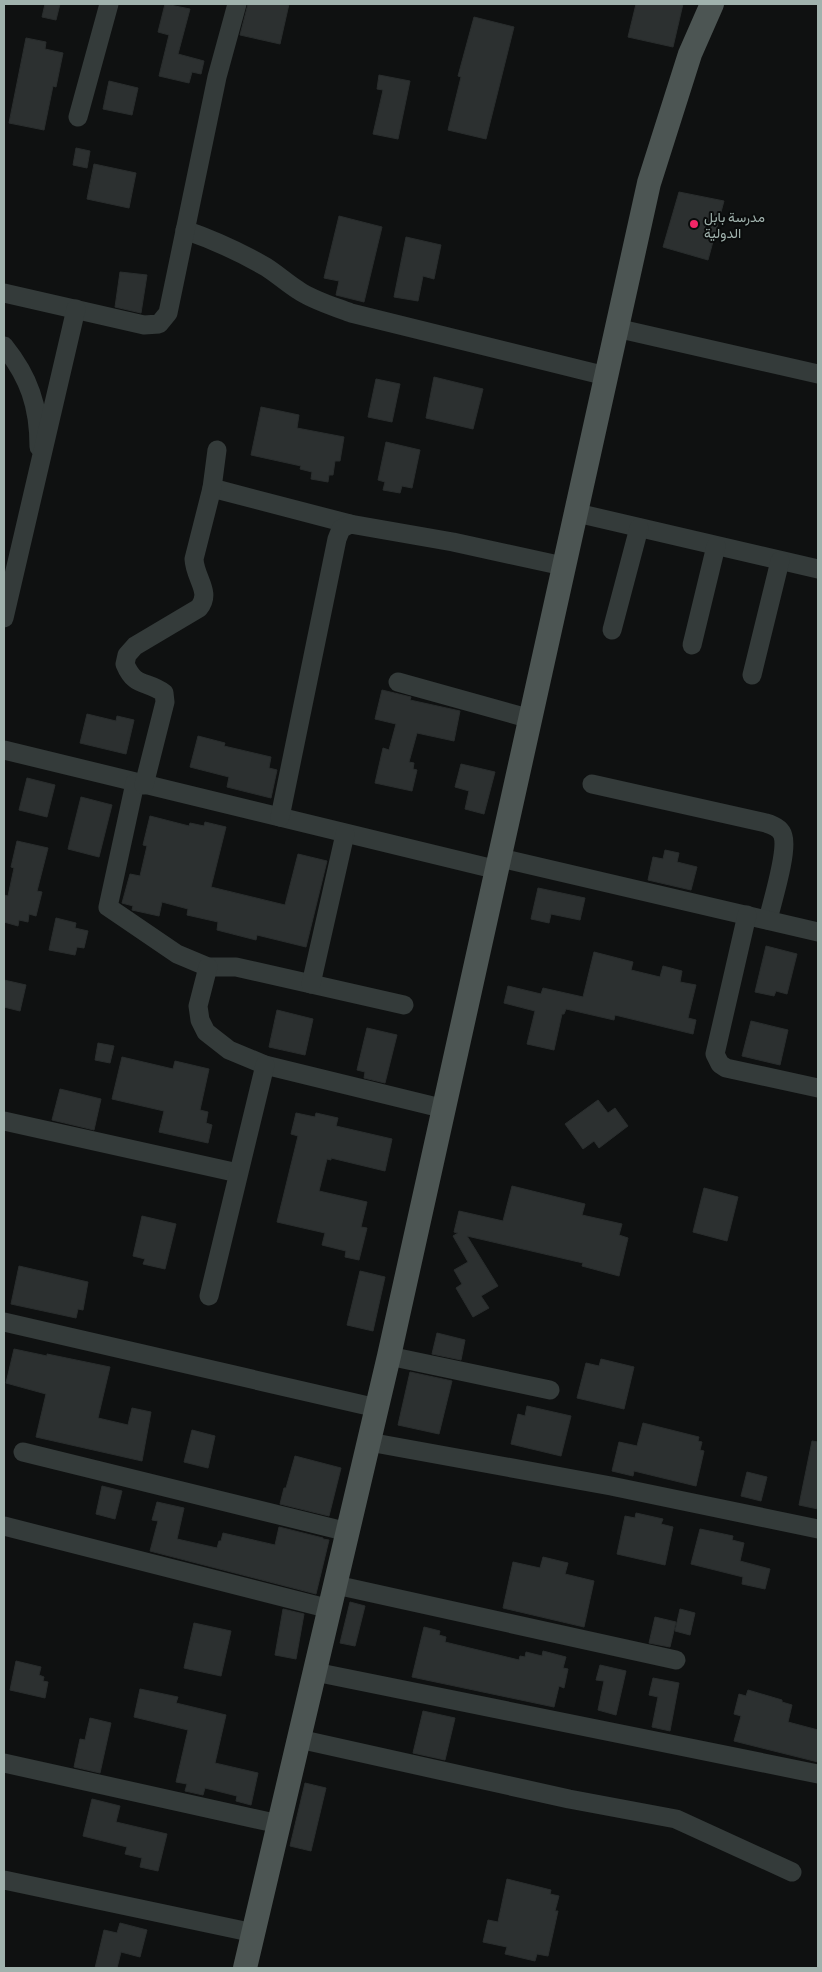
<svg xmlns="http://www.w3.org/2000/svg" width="822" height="1972" font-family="Manrope,Vazirmatn,sans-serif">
<rect width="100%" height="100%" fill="#0f1111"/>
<g fill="#2c3030" stroke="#292d2d">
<polygon points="45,4 60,4 56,20 42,17"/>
<polygon points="165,4 190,9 178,54 204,61 201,74 192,72 189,83 159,76 169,35 158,32"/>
<polygon points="248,4 289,4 280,44 240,35"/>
<polygon points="636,4 683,4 673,47 628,37"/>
<polygon points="474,17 514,27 486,139 448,130 461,77 458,76"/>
<polygon points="26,38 46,42 45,49 63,53 56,87 53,86 44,130 9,123"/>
<polygon points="379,75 410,81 398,139 373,134 383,90 377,89"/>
<polygon points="109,81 138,88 132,115 103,109"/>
<polygon points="76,148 90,151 87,168 73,165"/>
<polygon points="94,164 136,173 129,208 87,199"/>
<polygon points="679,192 724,201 708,260 663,247"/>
<polygon points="339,216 382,227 364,302 336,295 339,281 324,278"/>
<polygon points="406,237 441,245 434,279 423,276 418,301 394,297"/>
<polygon points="120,272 147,275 141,313 115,307"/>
<polygon points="434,377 483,389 473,429 426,418"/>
<polygon points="376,379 400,384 392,422 368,417"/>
<polygon points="261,407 299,415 297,428 344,437 340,461 335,461 333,475 329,475 328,482 311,479 312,472 300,469 301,466 251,455"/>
<polygon points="386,442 420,450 412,488 402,486 400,493 383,490 385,482 378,480"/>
<polygon points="382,690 411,697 410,700 460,711 454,741 417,733 409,762 414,763 413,769 417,770 412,791 375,783 383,748 389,750 396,724 375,719"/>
<polygon points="87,714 116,721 117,716 134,720 126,754 80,743"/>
<polygon points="198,736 225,743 224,746 271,757 269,768 277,770 271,798 227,787 229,777 190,767"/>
<polygon points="461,764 495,772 484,814 465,809 469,791 455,787"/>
<polygon points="27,778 55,785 47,817 19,810"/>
<polygon points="81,797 112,805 99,857 68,849"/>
<polygon points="150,816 189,826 190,823 204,826 205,822 226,827 211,887 285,905 298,854 327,861 306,947 257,935 256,940 217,930 218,922 187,915 188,909 162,902 159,916 132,910 133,906 122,903 130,874 140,876 147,846 143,845"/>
<polygon points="17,841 48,848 37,891 42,892 36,916 29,914 28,922 19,920 18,926 4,922 4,895 8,896 14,868 11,867"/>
<polygon points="665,850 679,853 677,862 697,867 691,890 648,880 653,857 663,859"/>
<polygon points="538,888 585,898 580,920 551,914 549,923 531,919"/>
<polygon points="56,918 76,923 75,928 88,931 84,948 77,947 75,955 49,950"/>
<polygon points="766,946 797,954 787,994 776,991 774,996 755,992"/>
<polygon points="594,952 633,962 631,970 660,977 663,966 682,971 680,982 696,985 688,1018 696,1020 693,1034 615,1015 614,1020 566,1009 564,1014 562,1014 554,1050 527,1044 535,1011 504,1003 508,986 541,994 543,988 583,997"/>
<polygon points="4,980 26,985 20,1011 4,1007"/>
<polygon points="277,1010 313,1019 305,1055 269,1047"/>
<polygon points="751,1021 788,1030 780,1065 742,1056"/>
<polygon points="367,1028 397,1035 385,1083 364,1078 365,1072 357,1070"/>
<polygon points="98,1043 114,1046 110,1063 95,1060"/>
<polygon points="122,1057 173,1069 175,1061 209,1069 200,1110 208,1112 206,1123 212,1125 208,1143 159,1132 164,1111 112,1099"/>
<polygon points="60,1089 101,1099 94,1130 52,1120"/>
<polygon points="598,1100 608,1113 615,1108 628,1126 599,1148 594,1141 583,1149 565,1124"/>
<polygon points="296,1113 315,1117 316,1113 338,1118 336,1126 392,1139 385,1171 331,1158 331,1160 327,1159 319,1191 367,1202 361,1227 367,1228 359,1260 345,1257 346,1251 322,1245 325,1233 277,1222 298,1136 291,1134"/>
<polygon points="512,1186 585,1204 582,1215 622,1224 619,1235 628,1238 619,1276 582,1266 583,1263 467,1236 498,1286 481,1296 489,1308 473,1317 456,1288 462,1284 454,1270 468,1262 453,1236 458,1233 454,1232 459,1211 503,1221"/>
<polygon points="704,1188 738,1197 727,1241 693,1232"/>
<polygon points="142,1216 176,1224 165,1269 143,1264 145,1259 133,1256"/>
<polygon points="19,1266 88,1282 83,1310 78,1309 76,1318 11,1304"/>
<polygon points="360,1271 385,1277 373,1331 347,1325"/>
<polygon points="437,1333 465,1340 461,1360 432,1354"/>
<polygon points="14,1349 47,1356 47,1354 110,1367 98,1418 128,1425 132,1408 151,1412 142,1461 36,1437 46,1394 6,1383"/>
<polygon points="601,1359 634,1367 624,1409 577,1398 586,1363 599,1366"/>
<polygon points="410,1372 452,1381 439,1434 398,1425"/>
<polygon points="527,1406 571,1416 561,1456 511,1444 518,1414 525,1416"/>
<polygon points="643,1423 699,1437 698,1441 702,1442 700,1450 704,1451 696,1486 634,1471 633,1476 612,1471 619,1442 637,1446"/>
<polygon points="192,1430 215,1436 208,1468 184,1462"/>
<polygon points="812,1441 818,1442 818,1509 799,1505"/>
<polygon points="295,1456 341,1468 329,1516 280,1504 284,1488 286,1488"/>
<polygon points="747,1472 767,1477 761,1501 741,1496"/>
<polygon points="102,1486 122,1491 115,1519 96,1514"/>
<polygon points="157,1502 184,1508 177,1539 217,1548 219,1541 221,1541 223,1533 275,1545 279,1527 323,1538 323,1539 329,1540 316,1594 150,1551 158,1521 152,1520"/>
<polygon points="636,1513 663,1519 661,1524 673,1527 665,1565 617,1554 625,1516 635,1518"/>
<polygon points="700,1529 733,1536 732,1540 744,1543 740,1561 770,1569 765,1589 742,1584 743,1577 691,1564"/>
<polygon points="543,1557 568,1563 565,1574 594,1581 584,1627 503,1608 513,1562 540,1568"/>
<polygon points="350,1602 365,1606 355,1646 340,1643"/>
<polygon points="283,1609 304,1614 296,1659 275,1655"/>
<polygon points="680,1609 695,1613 690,1635 675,1631"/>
<polygon points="655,1617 676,1622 670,1647 649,1643"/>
<polygon points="194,1623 231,1631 221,1676 184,1668"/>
<polygon points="424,1627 440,1631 439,1635 446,1637 445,1642 519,1660 520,1656 525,1657 526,1652 542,1656 543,1651 566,1657 563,1668 568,1669 564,1688 559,1686 554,1707 412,1677"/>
<polygon points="16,1661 41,1667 39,1675 44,1677 43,1681 48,1682 45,1698 10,1690"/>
<polygon points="600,1665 626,1671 616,1715 598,1710 604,1681 596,1680"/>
<polygon points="653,1678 679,1683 670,1731 652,1727 658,1697 649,1695"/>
<polygon points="140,1689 178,1697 176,1703 226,1715 215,1763 258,1773 251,1805 236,1801 237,1796 205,1788 203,1795 185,1791 187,1784 176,1782 188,1730 134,1717"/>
<polygon points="748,1690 782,1700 782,1702 792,1705 788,1722 818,1730 818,1762 734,1741 741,1716 734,1714 739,1694 746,1696"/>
<polygon points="423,1711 455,1718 445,1760 413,1753"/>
<polygon points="90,1718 111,1723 100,1773 74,1767 80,1739 85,1740"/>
<polygon points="305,1783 326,1788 311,1851 290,1846"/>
<polygon points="92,1799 120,1806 116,1822 167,1834 158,1871 140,1867 142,1858 125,1854 127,1847 83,1836"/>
<polygon points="507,1879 551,1890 550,1894 559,1896 555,1911 558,1911 548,1956 537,1954 535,1961 505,1954 507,1947 483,1942 488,1920 498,1922"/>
<polygon points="120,1923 147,1930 140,1957 121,1952 117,1968 95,1968 104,1930 117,1933"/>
</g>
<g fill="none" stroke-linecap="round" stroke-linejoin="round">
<g stroke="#343b3a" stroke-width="19">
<polyline points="78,117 109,4"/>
<path d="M 185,230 C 214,240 240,252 266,267 C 277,274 287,283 298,290 C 314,301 333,306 351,313 L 606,376"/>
<polyline points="4,293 144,325 159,324 168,313 217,77 237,4"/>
<polyline points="616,328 818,374"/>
<path d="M 4,346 C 29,377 39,406 39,447"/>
<polyline points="212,488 350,524"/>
<polyline points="577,513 818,569"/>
<polyline points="4,618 76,309"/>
<polyline points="612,630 639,528"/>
<polyline points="692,645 716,546"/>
<polyline points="752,675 780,561"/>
<polyline points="398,682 531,719"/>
<polyline points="4,750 498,870"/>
<polyline points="135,783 108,907 177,954 208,967 236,967 404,1005"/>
<path d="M 592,784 L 766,823 C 773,825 781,828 783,836 C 788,852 772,902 768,920"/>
<path d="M 144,785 L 165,702 L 164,693 C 146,680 135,688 125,664 L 127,655 L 135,646 L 199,608 C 212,592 195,579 194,559 L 212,488 L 217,450"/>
<polyline points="280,817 337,539 341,529 350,524 453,542 563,566"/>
<polyline points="501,858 818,932"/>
<polyline points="747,915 715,1054 720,1064 726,1068 818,1088"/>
<polyline points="208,967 198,1006 200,1020 206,1032 229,1050 265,1065 445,1109"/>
<polyline points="311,984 345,834"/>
<polyline points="4,1121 238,1173"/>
<polyline points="209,1296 265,1065"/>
<polyline points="4,1322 377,1408"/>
<polyline points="389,1356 550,1390"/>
<polyline points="369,1442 611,1486 818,1529"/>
<polyline points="23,1452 348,1532"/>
<polyline points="4,1526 330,1609"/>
<polyline points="336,1585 676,1660"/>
<polyline points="315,1672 818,1774"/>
<polyline points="299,1739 569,1799 676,1819 792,1872"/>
<polyline points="4,1763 279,1824"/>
<polyline points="4,1880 254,1933"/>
</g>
<polyline stroke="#4c5553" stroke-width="24" points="245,1968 389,1356 649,183 690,54 712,4"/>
</g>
<circle fill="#f32667" stroke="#0a0c0c" stroke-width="2" cx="694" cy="224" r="5"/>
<g text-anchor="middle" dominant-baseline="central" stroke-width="4" stroke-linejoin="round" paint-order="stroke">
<g font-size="14" fill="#a0b2ad" stroke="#0a0c0c" text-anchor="start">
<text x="704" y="216">مدرسة بابل<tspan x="704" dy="16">الدولية</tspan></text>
</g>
</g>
<rect width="822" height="1972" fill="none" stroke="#a0b2ad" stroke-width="10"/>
</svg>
